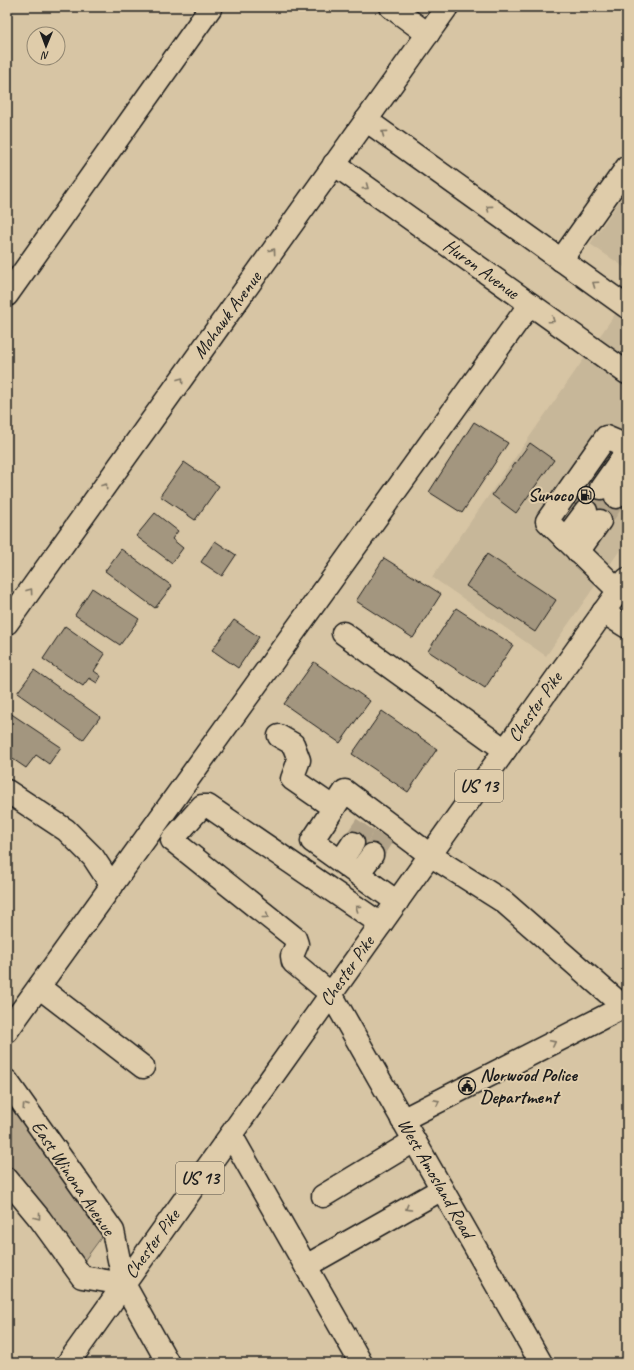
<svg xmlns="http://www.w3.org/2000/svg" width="634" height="1370" font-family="Caveat,sans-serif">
<rect width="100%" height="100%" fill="#d7c5a4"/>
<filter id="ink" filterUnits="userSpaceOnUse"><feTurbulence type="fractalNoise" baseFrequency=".025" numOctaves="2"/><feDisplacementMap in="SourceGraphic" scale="8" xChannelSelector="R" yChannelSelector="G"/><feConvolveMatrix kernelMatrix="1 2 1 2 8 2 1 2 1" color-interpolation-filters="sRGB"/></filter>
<g filter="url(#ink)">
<g fill="#c7b799">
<polygon points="627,190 627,269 590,244"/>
<polygon points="627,297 627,540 546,656 432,577"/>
</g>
<polygon fill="#b9a98d" stroke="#6a6254" points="7,1099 103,1235 84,1261 48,1212 7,1163"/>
<g fill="#a3967f" stroke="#1c1c1c">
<polygon points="474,422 508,443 462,513 429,492"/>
<polygon points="530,443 554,460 516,513 492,495"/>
<polygon points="184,462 219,486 195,520 160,496"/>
<polygon points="582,475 620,500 604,523 567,499"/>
<polygon points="155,513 178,531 172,539 183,548 172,563 136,536"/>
<polygon points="215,541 236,555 222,576 201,562"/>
<polygon points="121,549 172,586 155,608 105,571"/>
<polygon points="487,554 556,600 535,632 466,586"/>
<polygon points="384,558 441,594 413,638 356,601"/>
<polygon points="92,588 139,619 120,645 75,615"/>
<polygon points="456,608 513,645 485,688 428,651"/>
<polygon points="234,620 259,637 238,668 212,650"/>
<polygon points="65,626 105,654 94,671 101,676 97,683 89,678 83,686 43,659"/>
<polygon points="314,662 370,701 340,743 284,704"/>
<polygon points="34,670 100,717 83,740 17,693"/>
<polygon points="7,711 61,747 49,764 36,755 26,768 7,755"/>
<polygon points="382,711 437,749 408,792 352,754"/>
</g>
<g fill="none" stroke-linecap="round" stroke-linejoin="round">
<g stroke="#b2a389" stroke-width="22" stroke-dasharray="22 11" stroke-linecap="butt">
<polyline points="586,511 601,488"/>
<polyline points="600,521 616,497"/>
<polyline points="353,843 367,823"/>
<polyline points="372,855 385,835"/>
</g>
<g stroke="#1c1c1c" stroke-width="25">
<g id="minor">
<polyline points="391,7 428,34"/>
<polyline points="366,120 627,307"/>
<polyline points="334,164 627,373"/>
<polyline points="561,260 627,167"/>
<polyline points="7,295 211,7"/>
<polyline points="601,488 627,451"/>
<polyline points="616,497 627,481"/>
<polyline points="565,539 586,511"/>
<polyline points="578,552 600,521"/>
<polyline points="619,591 547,521 606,437 627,446"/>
<polyline points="603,612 627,627"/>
<polyline points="7,623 447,7"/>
<polyline points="343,633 505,750"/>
<polyline points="279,736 293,744 299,760 292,779 334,808"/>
<polyline points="7,791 66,830 93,857 112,886"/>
<polyline points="341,861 353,843"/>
<polyline points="358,874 372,855"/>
<polyline points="397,902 312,841 345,791 430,855 504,902 624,1007"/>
<polyline points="381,924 208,806 202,806 172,840 295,938 297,944 292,956 293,962 331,994 541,1363"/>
<polyline points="39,987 143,1067"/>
<polyline points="7,1031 530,304"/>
<polyline points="7,1081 113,1231 124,1284 168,1363"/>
<polyline points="402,1120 627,1005"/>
<polyline points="231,1135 361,1363"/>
<polyline points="7,1179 40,1219 82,1277 124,1284"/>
<polyline points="323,1196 414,1141"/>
<polyline points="306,1266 442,1189"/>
</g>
</g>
<g stroke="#1c1c1c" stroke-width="25">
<polyline id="major" points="68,1363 627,579"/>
</g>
<use href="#minor" stroke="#dfccaa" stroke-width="22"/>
<use href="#major" stroke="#dfccaa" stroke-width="22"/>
</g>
<defs><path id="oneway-chevron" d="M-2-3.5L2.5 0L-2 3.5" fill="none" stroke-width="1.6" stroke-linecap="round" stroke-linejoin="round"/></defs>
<g stroke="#7e7463">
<use href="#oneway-chevron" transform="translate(384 133) rotate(-144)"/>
<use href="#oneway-chevron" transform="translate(366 187) rotate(36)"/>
<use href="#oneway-chevron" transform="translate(489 208) rotate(-144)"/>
<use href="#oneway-chevron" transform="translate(273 251) rotate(-54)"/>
<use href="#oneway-chevron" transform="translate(595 284) rotate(-145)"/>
<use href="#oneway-chevron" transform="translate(552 320) rotate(35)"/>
<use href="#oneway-chevron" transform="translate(181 380) rotate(-54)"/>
<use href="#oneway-chevron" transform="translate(105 486) rotate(-54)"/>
<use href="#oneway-chevron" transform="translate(30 591) rotate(-54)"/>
<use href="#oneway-chevron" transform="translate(358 908) rotate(-146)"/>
<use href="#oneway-chevron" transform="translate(266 916) rotate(39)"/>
<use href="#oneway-chevron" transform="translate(553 1043) rotate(-27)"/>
<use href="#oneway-chevron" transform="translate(437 1102) rotate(-27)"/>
<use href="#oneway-chevron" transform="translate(25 1106) rotate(-125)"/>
<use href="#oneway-chevron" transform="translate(408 1208) rotate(150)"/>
<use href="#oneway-chevron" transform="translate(38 1217) rotate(52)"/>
</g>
</g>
<defs>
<g id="fuel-ring" transform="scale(0.9)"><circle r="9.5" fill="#dfccaa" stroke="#1c1c1c" stroke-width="1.5"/><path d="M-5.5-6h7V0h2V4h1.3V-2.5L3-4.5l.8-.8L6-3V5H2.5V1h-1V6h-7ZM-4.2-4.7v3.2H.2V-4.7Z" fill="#1c1c1c"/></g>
<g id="civic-ring" transform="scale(0.9)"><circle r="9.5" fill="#dfccaa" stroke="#1c1c1c" stroke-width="1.5"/><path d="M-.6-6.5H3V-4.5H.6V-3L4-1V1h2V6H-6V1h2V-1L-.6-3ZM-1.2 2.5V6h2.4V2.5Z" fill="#1c1c1c"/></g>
</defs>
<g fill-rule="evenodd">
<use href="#fuel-ring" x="586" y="495"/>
<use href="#civic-ring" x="467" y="1086"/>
</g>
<g text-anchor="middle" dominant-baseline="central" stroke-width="4" stroke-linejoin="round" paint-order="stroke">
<g fill="#dfccaa" stroke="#565147" stroke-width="1">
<rect x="455" y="770" width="48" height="32" rx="3"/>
<rect x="176" y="1162" width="48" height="32" rx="3"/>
</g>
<g font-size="18" font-weight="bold" fill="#1c1c1c">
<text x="479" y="786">US 13</text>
<text x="200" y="1178">US 13</text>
</g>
<g font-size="19" fill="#1c1c1c" stroke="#dfccaa">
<text transform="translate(481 269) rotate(36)">Huron Avenue</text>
<text transform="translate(227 315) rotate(-54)">Mohawk Avenue</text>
<text transform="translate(535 707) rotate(-55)">Chester Pike</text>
<text transform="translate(347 971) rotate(-55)">Chester Pike</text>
<text transform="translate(73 1178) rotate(56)">East Winona Avenue</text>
<text transform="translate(436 1178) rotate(60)">West Amosland Road</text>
<text transform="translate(152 1244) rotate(-54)">Chester Pike</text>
</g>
<g font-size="19" font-weight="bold" fill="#1c1c1c" stroke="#dfccaa" text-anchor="end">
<text x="573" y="495">Sunoco</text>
<text x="480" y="1075" text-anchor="start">Norwood Police<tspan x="480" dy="22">Department</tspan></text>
</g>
</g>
<rect width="634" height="1370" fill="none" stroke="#dfccaa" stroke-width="24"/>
<rect x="12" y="12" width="610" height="1346" fill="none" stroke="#1c1c1c" stroke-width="1.5" filter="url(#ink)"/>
<g transform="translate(46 46) rotate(181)"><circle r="19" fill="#dfccaa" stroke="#918671"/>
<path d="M0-3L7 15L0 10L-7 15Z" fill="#1c1c1c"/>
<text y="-6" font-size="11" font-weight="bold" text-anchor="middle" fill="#1c1c1c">N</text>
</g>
</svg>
